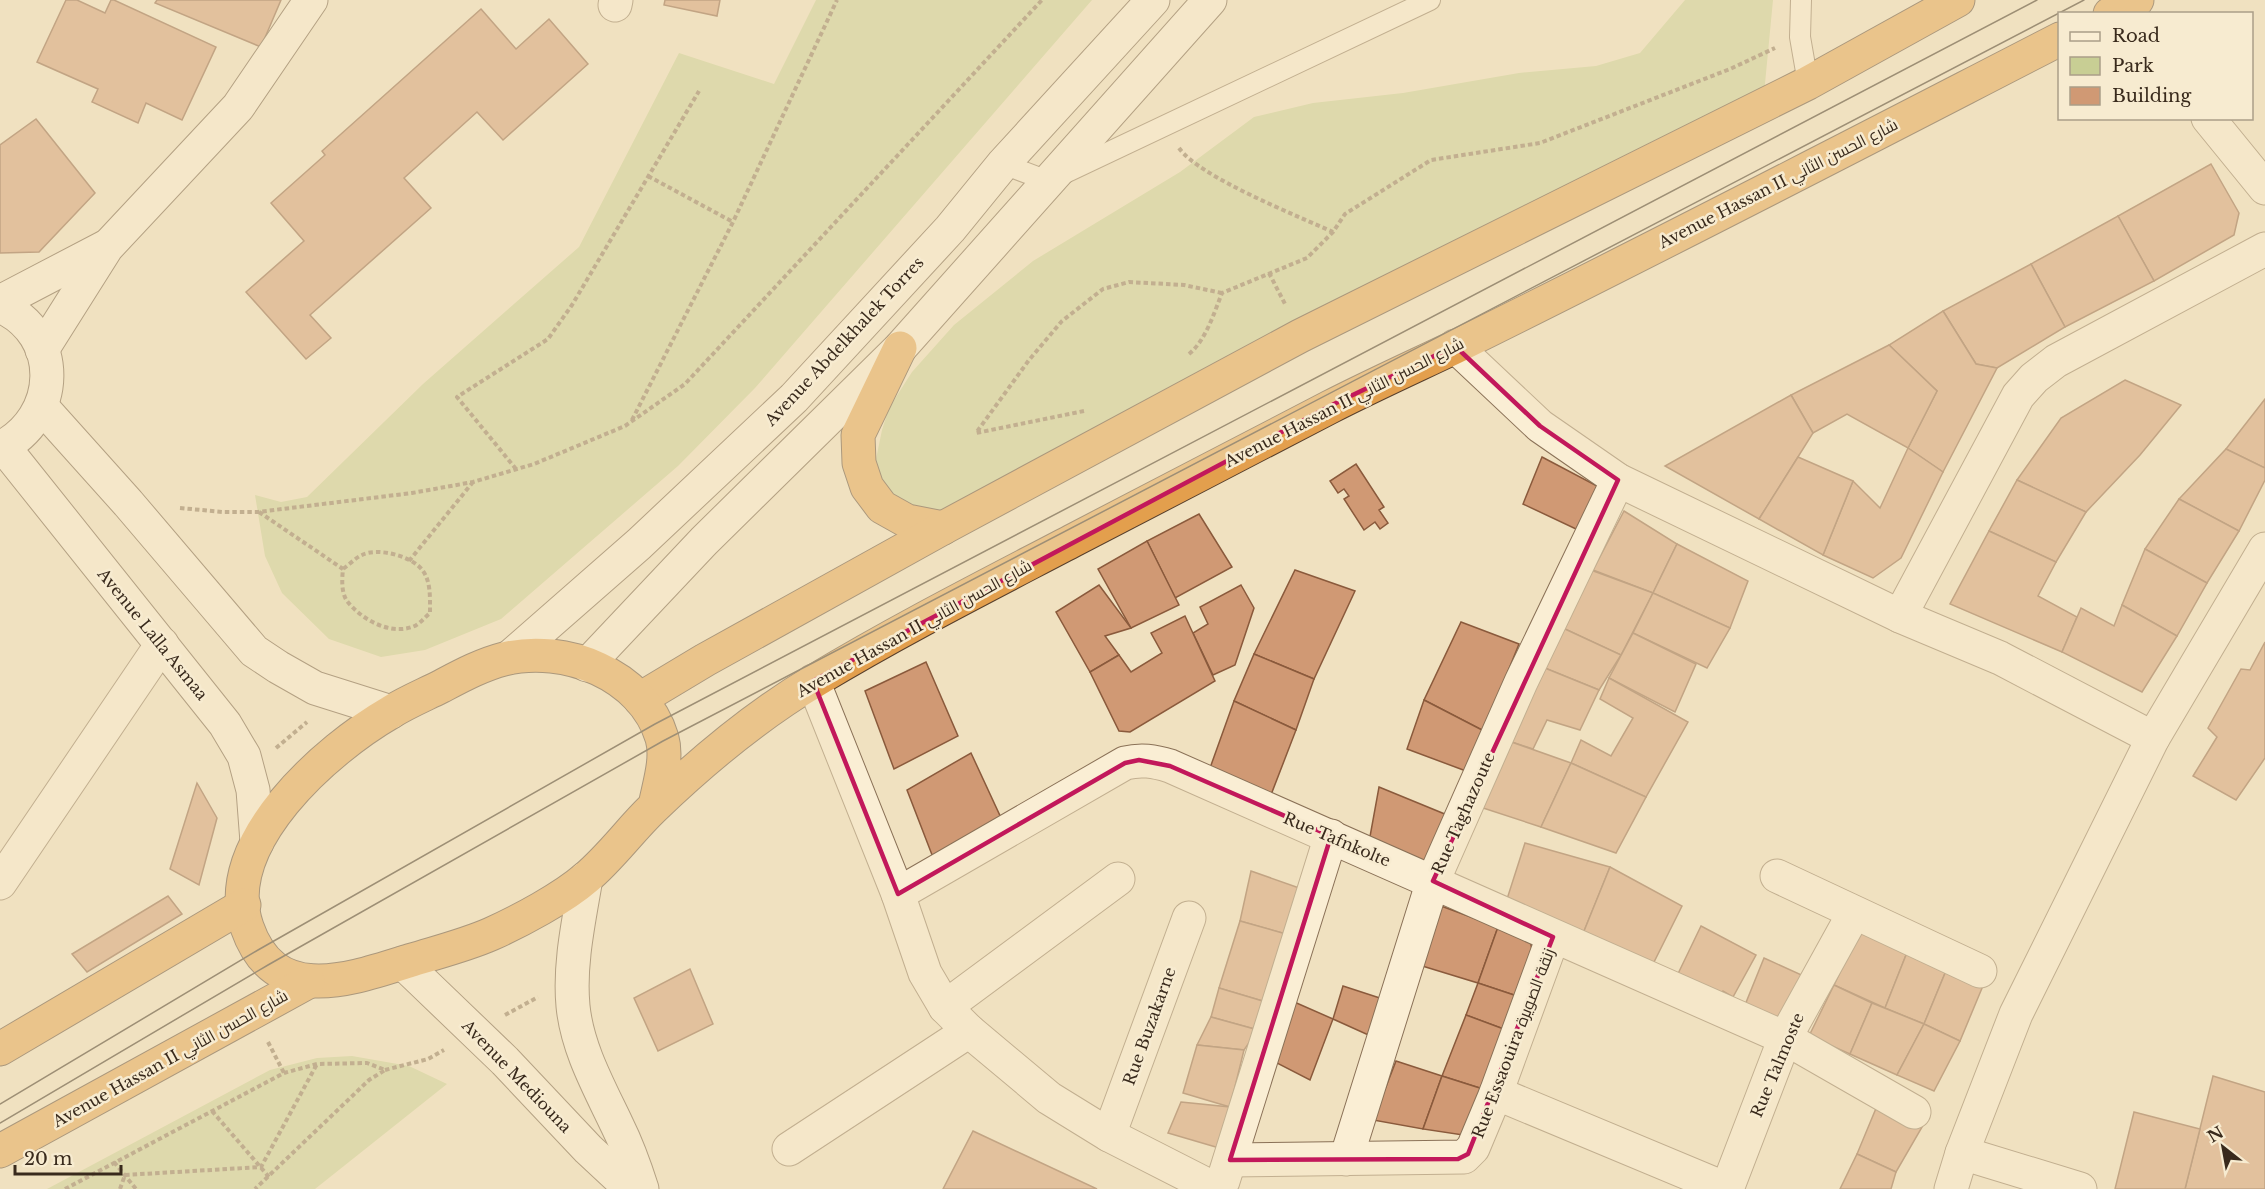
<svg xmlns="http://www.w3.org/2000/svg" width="2265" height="1189" font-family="'Libre Baskerville',Cairo,serif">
<rect width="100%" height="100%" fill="#f0e1c0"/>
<g fill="#c8ce94">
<polygon points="816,0 1092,0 755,388 678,466 501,619 425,650 381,657 329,639 282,593 265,556 255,495 281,502 307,497 423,384 579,247 679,53 774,84"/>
<polygon points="1685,0 1773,0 1764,94 933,520 895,499 882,482 875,464 882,430 889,408 912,372 954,325 1033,261 1180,172 1254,117 1313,103 1403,93 1519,73 1596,66 1640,53"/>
<polygon points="352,1056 409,1066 447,1084 315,1189 47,1189 270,1070 317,1058"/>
</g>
<g fill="#d09974" stroke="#8a5a3c" stroke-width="1.5">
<polygon points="66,0 77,0 105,13 111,0 114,0 216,47 182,120 146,103 138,123 92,102 98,89 37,62"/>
<polygon points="157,0 281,0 261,47 155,3"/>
<polygon points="665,0 720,0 717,16 664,5"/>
<polygon points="481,9 516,49 549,19 588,64 503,140 477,112 404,178 431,208 310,315 331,338 306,359 246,292 304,241 271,203 325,155 322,151"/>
<polygon points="36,119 95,193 39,252 0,253 0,145"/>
<polygon points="2211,164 2239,213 2234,235 2154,281 2118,216"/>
<polygon points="2118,216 2154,281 2065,327 2031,264"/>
<polygon points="2031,264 2065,327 1997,368 1976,364 1943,311"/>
<polygon points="1943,311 1976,364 1997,368 1943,472 1908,448 1937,391 1889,345"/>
<polygon points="1889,345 1937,391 1908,448 1847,414 1813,433 1791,395"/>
<polygon points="2125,380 2181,405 2140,455 2086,512 2017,480 2061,418"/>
<polygon points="1791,395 1813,433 1759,519 1665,466"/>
<polygon points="2265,399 2265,468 2226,449"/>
<polygon points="1908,448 1943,472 1901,558 1873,578 1823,555 1853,481 1880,508"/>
<polygon points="2226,449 2265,468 2265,480 2239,531 2179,499"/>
<polygon points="1542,457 1599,487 1576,529 1523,504"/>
<polygon points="1798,457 1853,481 1823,555 1759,519"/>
<polygon points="1356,464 1384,507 1379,510 1388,523 1380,529 1375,522 1364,530 1344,499 1349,496 1344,489 1338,493 1330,481"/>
<polygon points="2017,480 2086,512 2056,562 1989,531"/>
<polygon points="2179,499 2239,531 2207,583 2145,549"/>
<polygon points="1624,511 1677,544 1653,593 1593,570"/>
<polygon points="1199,514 1232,567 1175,598 1147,541"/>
<polygon points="1989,531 2056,562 2038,596 2077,617 2062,652 1950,604"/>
<polygon points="1147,541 1179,605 1131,628 1098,569"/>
<polygon points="1677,544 1748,581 1730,628 1653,593"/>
<polygon points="2145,549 2207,583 2177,636 2122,605"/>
<polygon points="1580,566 1653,593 1621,655 1552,623"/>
<polygon points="1295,570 1355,591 1314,679 1254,654"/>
<polygon points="1099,585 1131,628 1105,636 1119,655 1090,672 1056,612"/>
<polygon points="1241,585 1254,608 1235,665 1213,675 1193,633 1208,624 1200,607"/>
<polygon points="1653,593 1730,628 1707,668 1633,633"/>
<polygon points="2122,605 2177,636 2142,692 2062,652 2081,608 2114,626"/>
<polygon points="1185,616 1215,681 1130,732 1119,731 1090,672 1119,655 1131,672 1162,653 1151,633"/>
<polygon points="1461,622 1519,644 1484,731 1424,700"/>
<polygon points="1552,623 1621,655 1599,690 1535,664"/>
<polygon points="1633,633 1696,664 1675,712 1609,678"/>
<polygon points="2265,642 2265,758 2236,800 2193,776 2217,737 2208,728 2241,669 2250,670"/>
<polygon points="1254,654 1314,679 1296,730 1234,701"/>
<polygon points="926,662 958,736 894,769 865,691"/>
<polygon points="1535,664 1599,690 1580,730 1547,720 1533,749 1503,739"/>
<polygon points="1609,678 1688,722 1646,797 1571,763 1581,740 1611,756 1633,718 1600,699"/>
<polygon points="1424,700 1484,731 1466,771 1407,749"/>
<polygon points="1234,701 1296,730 1269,800 1205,782"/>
<polygon points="1503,739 1571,763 1541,827 1477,806"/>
<polygon points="971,753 1002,820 934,860 907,790"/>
<polygon points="1571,763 1646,797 1616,853 1541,827"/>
<polygon points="197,783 217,818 199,885 170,869"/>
<polygon points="1379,787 1452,817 1432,866 1369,842"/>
<polygon points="1525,843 1610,867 1582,936 1507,899"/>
<polygon points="1610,867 1682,906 1652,966 1582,936"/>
<polygon points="1251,871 1302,889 1286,934 1240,921"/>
<polygon points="168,896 182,914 87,972 72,954"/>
<polygon points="1441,906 1498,927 1478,983 1419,965"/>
<polygon points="1240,921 1286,934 1266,1002 1219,988"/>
<polygon points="1701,926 1756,955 1733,997 1723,991 1719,1001 1674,982"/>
<polygon points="1498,927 1530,940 1534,959 1520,997 1478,983"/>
<polygon points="1860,930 1908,950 1885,1008 1834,985"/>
<polygon points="1908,950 1948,966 1924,1024 1885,1008"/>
<polygon points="1764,958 1806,977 1775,1026 1743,1010"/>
<polygon points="1948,966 1985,981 1960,1041 1924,1024"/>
<polygon points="690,969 713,1024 658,1051 634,998"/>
<polygon points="1478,983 1520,997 1509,1031 1466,1015"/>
<polygon points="1834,985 1872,1003 1850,1054 1809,1036"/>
<polygon points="1343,986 1389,1001 1375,1038 1333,1019"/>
<polygon points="1219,988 1266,1002 1258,1030 1211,1017"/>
<polygon points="1292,1001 1333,1019 1310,1080 1271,1060"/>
<polygon points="1872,1003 1924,1024 1897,1075 1850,1054"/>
<polygon points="1466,1015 1509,1031 1486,1090 1442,1076"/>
<polygon points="1211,1017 1258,1030 1244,1050 1197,1045"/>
<polygon points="1924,1024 1960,1041 1934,1091 1897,1075"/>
<polygon points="1197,1045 1244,1050 1230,1107 1183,1093"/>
<polygon points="1396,1061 1442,1076 1423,1129 1373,1120"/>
<polygon points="1442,1076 1486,1090 1463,1135 1423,1129"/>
<polygon points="2213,1076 2265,1092 2265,1189 2185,1189"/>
<polygon points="1181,1102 1230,1107 1226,1150 1168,1133"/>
<polygon points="1877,1106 1925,1122 1896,1172 1857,1154"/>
<polygon points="2134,1112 2200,1129 2185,1189 2115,1189"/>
<polygon points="973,1131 1097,1189 943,1189"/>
<polygon points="1857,1154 1896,1172 1891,1189 1840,1189"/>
</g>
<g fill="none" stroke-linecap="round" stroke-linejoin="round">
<g stroke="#8a7157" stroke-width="22">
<g id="lane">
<polyline points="1801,0 1800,37 1808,83"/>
<polyline points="1003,164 1048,181 1430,0"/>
</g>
</g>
<g stroke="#8a7157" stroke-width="35">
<g id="street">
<polyline points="615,5 616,0"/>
<polyline points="2208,118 2265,188"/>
<polyline points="1455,346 1540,426 1618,480 1900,616 2000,658 2153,738"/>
<polyline points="1900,616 2018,396 2034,378 2056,361 2265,249"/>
<polyline points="813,681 898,894 925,973 945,1007 969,1031 1049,1098 1109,1135 1215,1189"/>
<polyline points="1777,876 1980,971"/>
<polyline points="0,883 162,644"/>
<path d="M 898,894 L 1125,763 C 1141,759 1154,761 1170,766 L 1785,1038 L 1914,1112"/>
<polyline points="945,1007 1118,879"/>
<polyline points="1496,1093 1726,1189"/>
<polyline points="1109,1135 1189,918"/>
<polyline points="789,1149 969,1031"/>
<polyline points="1962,1153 2080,1189"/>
<polyline points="1346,1159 1433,881 1521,682 1618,480"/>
<polyline points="1230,1160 1464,1157 1473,1148 1496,1093 1553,937"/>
<polyline points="1223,1181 1331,836"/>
<polyline points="1727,1189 1785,1038 1854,913"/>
<polyline points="1951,1189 1962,1153 2016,1014 2153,738 2265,549"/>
</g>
</g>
<g stroke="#6b523b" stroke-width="35">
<g id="secondary">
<polyline points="0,302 105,247"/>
<path d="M 0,306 C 64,334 61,418 0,448"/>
<polyline points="42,350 107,247 238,107 311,0"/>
<polyline points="41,406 128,503 254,651 278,667 315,688 391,712"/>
<polyline points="3,446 225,724 244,756 253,790 257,842"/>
<polyline points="510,657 639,544 794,398 950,229 1003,164 1153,0"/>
<polyline points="587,665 704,541 900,348 1210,0"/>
<path d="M 586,878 C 579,920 569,964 573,1006 C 577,1048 599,1087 617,1125 C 627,1145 635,1167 642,1189"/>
<polyline points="403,963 505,1061 588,1149 631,1189"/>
</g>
</g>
<g stroke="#573f2c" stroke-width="35">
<g id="highway">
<polyline points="2110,14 2137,0"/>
<polyline points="900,348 858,435 859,463 867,487 882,507 907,521 943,528"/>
<polyline points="640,699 705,660 943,528 1300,336 1808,83 1958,0"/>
<path d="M 655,806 C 659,785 668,759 662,738 C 643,674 564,644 504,659 C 481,665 461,676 440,687 C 424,695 407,702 391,712 C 327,749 218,843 247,927 C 275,1008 351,979 412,960 C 438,952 466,945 491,934 C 520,921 563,898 586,878 C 611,857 630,830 653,808 C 703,760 757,715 816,680 C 899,630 986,586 1072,541 C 1158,497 1244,451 1330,407 C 1371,386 1413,367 1455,347 C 1658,247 1858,143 2060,39"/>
<polyline points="0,1049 244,905"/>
<polyline points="0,1151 308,982"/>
</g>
</g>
<g stroke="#8a7157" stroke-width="4" stroke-dasharray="4.5 3" stroke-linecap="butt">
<path d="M 1179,148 C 1199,177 1298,216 1333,232"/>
<polyline points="648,176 733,222"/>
<polyline points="1269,273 1285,304"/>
<path d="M 1189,354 C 1206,340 1214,313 1222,293 L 1307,258 L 1333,232 L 1345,214 L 1431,160 L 1540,143 L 1730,69 L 1775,48"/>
<polyline points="1084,411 976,433 1029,360 1062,321 1103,289 1129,282 1184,285 1222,293"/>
<polyline points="632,420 733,222 837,0"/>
<polyline points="516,469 457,397 548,339 572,305 699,91"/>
<polyline points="180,508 223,512 258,512 412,493 473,482 534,464 625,426 685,384 1042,0"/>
<path d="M 259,512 L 343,569 C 342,579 341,592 347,601 C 361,619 389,635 412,627 C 419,625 425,617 430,613 C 430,599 431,582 423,571 C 413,556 377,547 362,555 C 355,558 349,565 343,569"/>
<polyline points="409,561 473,482"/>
<polyline points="276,748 307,722"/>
<polyline points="505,1015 538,997"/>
<polyline points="268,1042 284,1073"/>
<polyline points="385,1070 428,1059 444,1050"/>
<polyline points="212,1111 269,1177"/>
<polyline points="114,1162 136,1189"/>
<polyline points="65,1189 284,1073 317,1064 367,1063 385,1070 369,1080 255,1189"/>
<polyline points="120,1189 125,1175 261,1167 317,1064"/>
</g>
<use href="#lane" stroke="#faeed4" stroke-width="20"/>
<use href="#street" stroke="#faeed4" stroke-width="33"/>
<use href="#secondary" stroke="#faeed4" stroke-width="33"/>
<use href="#highway" stroke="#e39f4d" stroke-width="33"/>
<g stroke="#392a1c" stroke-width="1.5">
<polyline points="0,1104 258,950 655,724 2037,0"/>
<polyline points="0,1123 268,965 663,741 2084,0"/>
</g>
</g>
<path d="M0 0H2265V1189H0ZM 1455,346 L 1540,426 L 1618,480 L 1433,881 L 1553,937 L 1468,1154 L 1458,1159 L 1230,1160 L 1331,836 L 1170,766 L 1139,760 L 1125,763 L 898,894 L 813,681 L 1336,403 Z" fill="#f0e1c0" fill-opacity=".55" fill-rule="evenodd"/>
<path fill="none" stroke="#c2185b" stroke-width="4.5" stroke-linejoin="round" d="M 1455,346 L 1540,426 L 1618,480 L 1433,881 L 1553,937 L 1468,1154 L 1458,1159 L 1230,1160 L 1331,836 L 1170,766 L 1139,760 L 1125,763 L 898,894 L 813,681 L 1336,403 Z"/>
<g text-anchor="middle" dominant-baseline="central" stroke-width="5" stroke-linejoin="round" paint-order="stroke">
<g font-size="16" fill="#392a1c" stroke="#f7ebd0">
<text transform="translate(1778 183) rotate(-27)">Avenue Hassan II شارع الحسن الثاني</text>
<text transform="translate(844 341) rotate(-47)">Avenue Abdelkhalek Torres</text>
<text transform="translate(1344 402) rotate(-27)">Avenue Hassan II شارع الحسن الثاني</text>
<text transform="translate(914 628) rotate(-29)">Avenue Hassan II شارع الحسن الثاني</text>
<text transform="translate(153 634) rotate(51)">Avenue Lalla Asmaa</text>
<text transform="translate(1463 813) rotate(-66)">Rue Taghazoute</text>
<text transform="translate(1337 839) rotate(23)">Rue Tafnkolte</text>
<text transform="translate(1149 1026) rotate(-70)">Rue Buzakarne</text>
<text transform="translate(1513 1043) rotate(-69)">Rue Essaouira زنقة الصويرة</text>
<text transform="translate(170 1058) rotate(-29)">Avenue Hassan II شارع الحسن الثاني</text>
<text transform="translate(1777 1065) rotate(-67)">Rue Talmoste</text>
<text transform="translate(517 1076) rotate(46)">Avenue Mediouna</text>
</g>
</g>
<rect x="2058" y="12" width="195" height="108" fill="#f7ebd0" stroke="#ab9e88" stroke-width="1.5"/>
<rect x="2070" y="32" width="30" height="9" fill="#faeed4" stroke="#ab9e88" stroke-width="1.5"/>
<text x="2112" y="42" font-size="18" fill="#392a1c">Road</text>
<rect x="2070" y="57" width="30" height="18" fill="#c8ce94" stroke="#ab9e88" stroke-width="1.5"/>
<text x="2112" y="72" font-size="18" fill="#392a1c">Park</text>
<rect x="2070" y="87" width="30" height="18" fill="#d09974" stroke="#ab9e88" stroke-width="1.5"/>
<text x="2112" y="102" font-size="18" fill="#392a1c">Building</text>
<g transform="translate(2223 1147) rotate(329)" stroke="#f7ebd0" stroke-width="4.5" paint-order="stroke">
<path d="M0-4.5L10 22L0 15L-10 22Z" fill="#392a1c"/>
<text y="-9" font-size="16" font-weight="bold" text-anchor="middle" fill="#392a1c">N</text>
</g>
<path d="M15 1165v9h106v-9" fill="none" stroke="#392a1c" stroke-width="3"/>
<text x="24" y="1165" font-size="18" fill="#392a1c" stroke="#f7ebd0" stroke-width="4.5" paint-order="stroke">20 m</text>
</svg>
